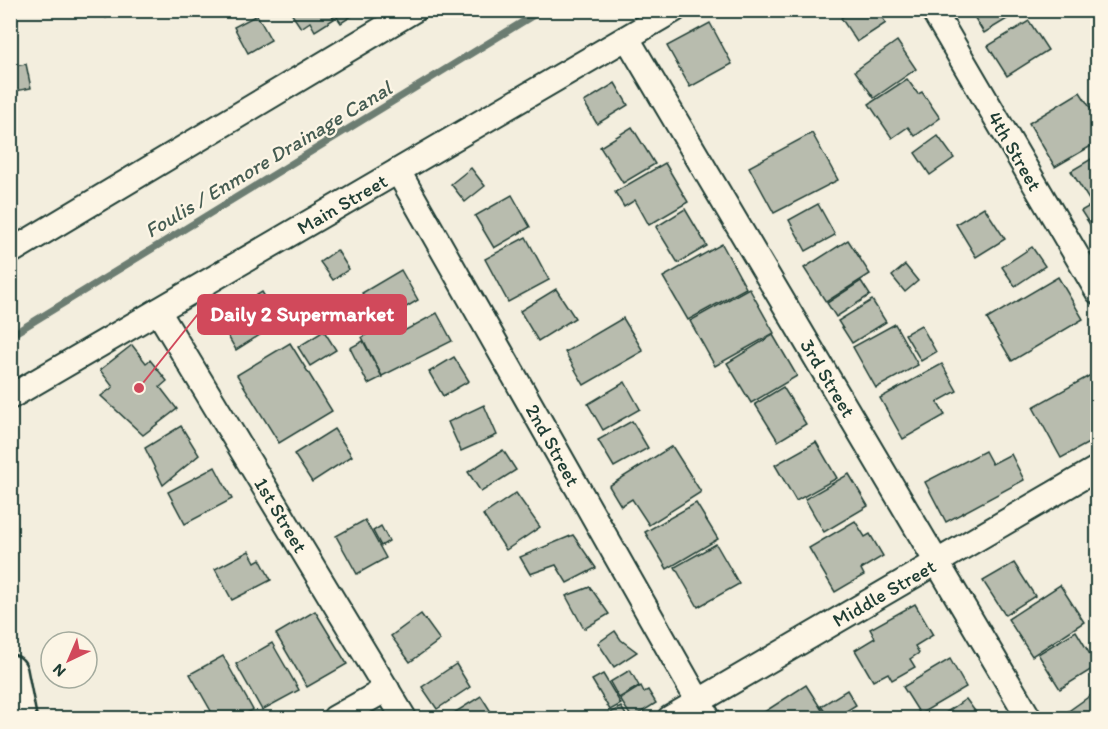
<svg xmlns="http://www.w3.org/2000/svg" width="1108" height="729" font-family="Itim,sans-serif">
<rect width="100%" height="100%" fill="#f3eede"/>
<filter id="ink" filterUnits="userSpaceOnUse"><feTurbulence type="fractalNoise" baseFrequency=".0167" numOctaves="2"/><feDisplacementMap in="SourceGraphic" scale="12" xChannelSelector="R" yChannelSelector="G"/><feConvolveMatrix kernelMatrix="1 2 1 2 8 2 1 2 1" color-interpolation-filters="sRGB"/></filter>
<g filter="url(#ink)">
<g fill="none" stroke-linecap="round" stroke-linejoin="round">
<polyline stroke="#6c7d72" stroke-width="7" points="10,336 542,10"/>
</g>
<g fill="#b8bcae" stroke="#1f3d34" stroke-width="1.5">
<polygon points="102,10 121,10 106,18"/>
<polygon points="289,10 329,10 334,19 315,31 310,22 301,28"/>
<polygon points="332,10 353,10 355,14 341,23"/>
<polygon points="852,10 877,10 886,23 857,42 841,18"/>
<polygon points="970,10 1015,10 1017,13 984,33"/>
<polygon points="257,15 271,40 248,53 234,27"/>
<polygon points="1029,21 1048,50 1007,76 988,46"/>
<polygon points="710,23 732,64 690,87 667,46"/>
<polygon points="897,41 916,69 874,98 855,71"/>
<polygon points="26,64 31,88 10,92 10,67"/>
<polygon points="907,79 918,94 922,92 940,118 915,136 908,127 892,138 869,104"/>
<polygon points="615,83 628,105 597,124 584,102"/>
<polygon points="1080,92 1098,120 1098,142 1055,167 1029,123"/>
<polygon points="632,127 655,164 623,183 600,147"/>
<polygon points="812,133 838,180 774,213 749,167"/>
<polygon points="938,136 954,158 930,175 915,153"/>
<polygon points="1098,155 1098,199 1091,203 1071,171"/>
<polygon points="665,163 688,202 649,225 635,200 624,207 615,192"/>
<polygon points="471,168 485,186 465,202 451,184"/>
<polygon points="512,195 530,227 494,248 475,216"/>
<polygon points="1098,201 1098,237 1081,211"/>
<polygon points="818,204 835,235 806,251 789,220"/>
<polygon points="984,207 1005,239 976,257 956,224"/>
<polygon points="685,209 707,246 678,263 656,227"/>
<polygon points="526,237 549,280 508,302 485,259"/>
<polygon points="848,240 870,274 826,302 804,268"/>
<polygon points="722,244 746,288 688,320 663,277"/>
<polygon points="1032,247 1045,266 1015,286 1002,267"/>
<polygon points="337,250 349,269 333,280 320,262"/>
<polygon points="905,265 918,281 905,292 892,276"/>
<polygon points="401,270 418,300 380,323 362,293"/>
<polygon points="1058,277 1083,319 1012,361 987,319"/>
<polygon points="861,281 870,295 836,317 827,303"/>
<polygon points="749,288 774,333 715,366 690,321"/>
<polygon points="556,289 575,318 538,341 520,311"/>
<polygon points="262,292 273,310 266,314 274,326 236,350 218,319"/>
<polygon points="872,300 886,322 852,343 838,321"/>
<polygon points="437,313 452,341 382,376 362,337 397,318 404,331"/>
<polygon points="623,318 643,351 584,385 565,352"/>
<polygon points="895,324 918,365 876,388 853,347"/>
<polygon points="921,325 936,352 921,361 905,334"/>
<polygon points="324,331 336,350 310,366 298,347"/>
<polygon points="773,335 797,376 751,403 727,363"/>
<polygon points="363,341 382,377 368,384 350,348"/>
<polygon points="290,343 332,411 279,443 237,375"/>
<polygon points="132,345 146,363 150,360 167,381 160,387 177,409 143,435 101,396 113,387 100,370"/>
<polygon points="454,357 469,381 443,396 429,372"/>
<polygon points="942,364 957,391 937,402 945,415 903,439 880,398"/>
<polygon points="1098,371 1098,438 1061,458 1033,407"/>
<polygon points="625,382 640,409 603,430 588,404"/>
<polygon points="783,387 806,424 778,441 755,404"/>
<polygon points="484,405 497,435 461,451 448,422"/>
<polygon points="632,421 648,448 614,467 598,440"/>
<polygon points="181,426 199,455 163,485 145,448"/>
<polygon points="334,429 352,456 312,482 294,454"/>
<polygon points="816,442 837,478 796,501 775,465"/>
<polygon points="672,446 701,492 649,525 632,499 621,506 609,486"/>
<polygon points="503,450 516,470 481,492 468,472"/>
<polygon points="985,451 992,464 1011,454 1024,480 946,522 925,482"/>
<polygon points="215,467 232,499 185,524 168,492"/>
<polygon points="849,474 868,506 824,532 805,499"/>
<polygon points="516,493 540,527 506,550 483,515"/>
<polygon points="696,503 718,539 667,569 645,532"/>
<polygon points="365,520 386,558 357,574 336,536"/>
<polygon points="855,521 865,537 870,534 883,556 861,569 864,575 835,592 809,548"/>
<polygon points="381,526 389,541 381,546 373,531"/>
<polygon points="573,535 596,568 567,583 556,565 530,574 520,557"/>
<polygon points="716,544 739,584 698,607 675,567"/>
<polygon points="249,551 255,562 260,559 271,580 232,600 215,569"/>
<polygon points="1014,563 1035,596 1005,615 983,581"/>
<polygon points="1060,585 1084,622 1032,656 1008,619"/>
<polygon points="590,587 609,614 584,629 566,596"/>
<polygon points="915,604 933,635 915,646 919,653 910,659 915,667 892,680 888,673 873,681 855,650 875,638 870,629"/>
<polygon points="315,611 347,664 307,687 276,634"/>
<polygon points="421,614 440,640 410,662 391,636"/>
<polygon points="615,631 621,640 637,652 614,667 598,643"/>
<polygon points="1076,631 1097,666 1060,689 1038,654"/>
<polygon points="272,643 299,690 262,710 236,664"/>
<polygon points="223,656 253,710 237,718 215,718 190,674"/>
<polygon points="950,659 966,687 920,714 903,687"/>
<polygon points="456,664 470,687 437,709 422,687"/>
<polygon points="630,670 639,686 619,698 610,682"/>
<polygon points="603,674 621,704 610,710 592,680"/>
<polygon points="806,685 827,718 755,718"/>
<polygon points="641,686 644,692 648,690 656,703 632,718 620,699"/>
<polygon points="847,690 856,705 835,718 829,718 821,706"/>
<polygon points="1094,693 1098,699 1098,718 1065,718 1063,715"/>
<polygon points="481,696 495,718 446,718"/>
<polygon points="966,699 980,718 938,718"/>
<polygon points="621,707 628,718 601,718"/>
</g>
<g fill="none" stroke-linecap="round" stroke-linejoin="round">
<g stroke="#1f3d34" stroke-width="28">
<g id="minor">
<polyline points="933,10 1098,292"/>
<polyline points="627,38 1029,718"/>
<polyline points="398,171 708,718"/>
<polyline points="10,252 414,10"/>
<polyline points="158,311 404,718"/>
<polyline points="10,397 674,10"/>
<polyline points="335,718 387,689"/>
<polyline points="670,718 1098,468"/>
</g>
</g>
<g stroke="#1f3d34" stroke-width="38">
<polyline id="secondary" points="10,672 19,718"/>
</g>
<use href="#minor" stroke="#fcf5e5" stroke-width="24"/>
<use href="#secondary" stroke="#fcf5e5" stroke-width="33"/>
</g>
</g>
<g text-anchor="middle" dominant-baseline="central" stroke-width="4.5" stroke-linejoin="round" paint-order="stroke">
<g font-size="20" fill="#1f3d34" stroke="#fcf5e5">
<text transform="translate(1015 151) rotate(60)">4th Street</text>
<text transform="translate(342 204) rotate(-30)">Main Street</text>
<text transform="translate(828 378) rotate(59)">3rd Street</text>
<text transform="translate(553 445) rotate(61)">2nd Street</text>
<text transform="translate(281 515) rotate(59)">1st Street</text>
<text transform="translate(884 593) rotate(-30)">Middle Street</text>
</g>
<g font-size="21" font-style="italic" fill="#465d53" stroke="#fcf5e5">
<text transform="translate(268 159) rotate(-31)">Foulis / Enmore Drainage Canal</text>
</g>
</g>
<path fill="none" stroke="#d1495b" stroke-width="2" d="M139 388L198 314"/>
<circle fill="#d1495b" stroke="#fcf5e5" stroke-width="2" cx="139" cy="388" r="6"/>
<rect fill="#d1495b" stroke="#d1495b" stroke-width="2" x="198" y="295" width="208" height="39" rx="6"/>
<g font-size="21" text-anchor="middle" font-weight="bold" fill="#fff">
<text x="302" y="321">Daily 2 Supermarket</text>
</g>
<rect width="1108" height="729" fill="none" stroke="#fcf5e5" stroke-width="36"/>
<rect x="18" y="18" width="1072" height="693" fill="none" stroke="#1f3d34" stroke-width="2" filter="url(#ink)"/>
<g transform="translate(69 660) rotate(224)"><circle r="28" fill="#fcf5e5" stroke="#a4ab9e" stroke-width="1.5"/>
<path d="M0-4.5L10 22L0 15L-10 22Z" fill="#d1495b"/>
<text y="-9" font-size="16" font-weight="bold" text-anchor="middle" fill="#1f3d34">N</text>
</g>
</svg>
